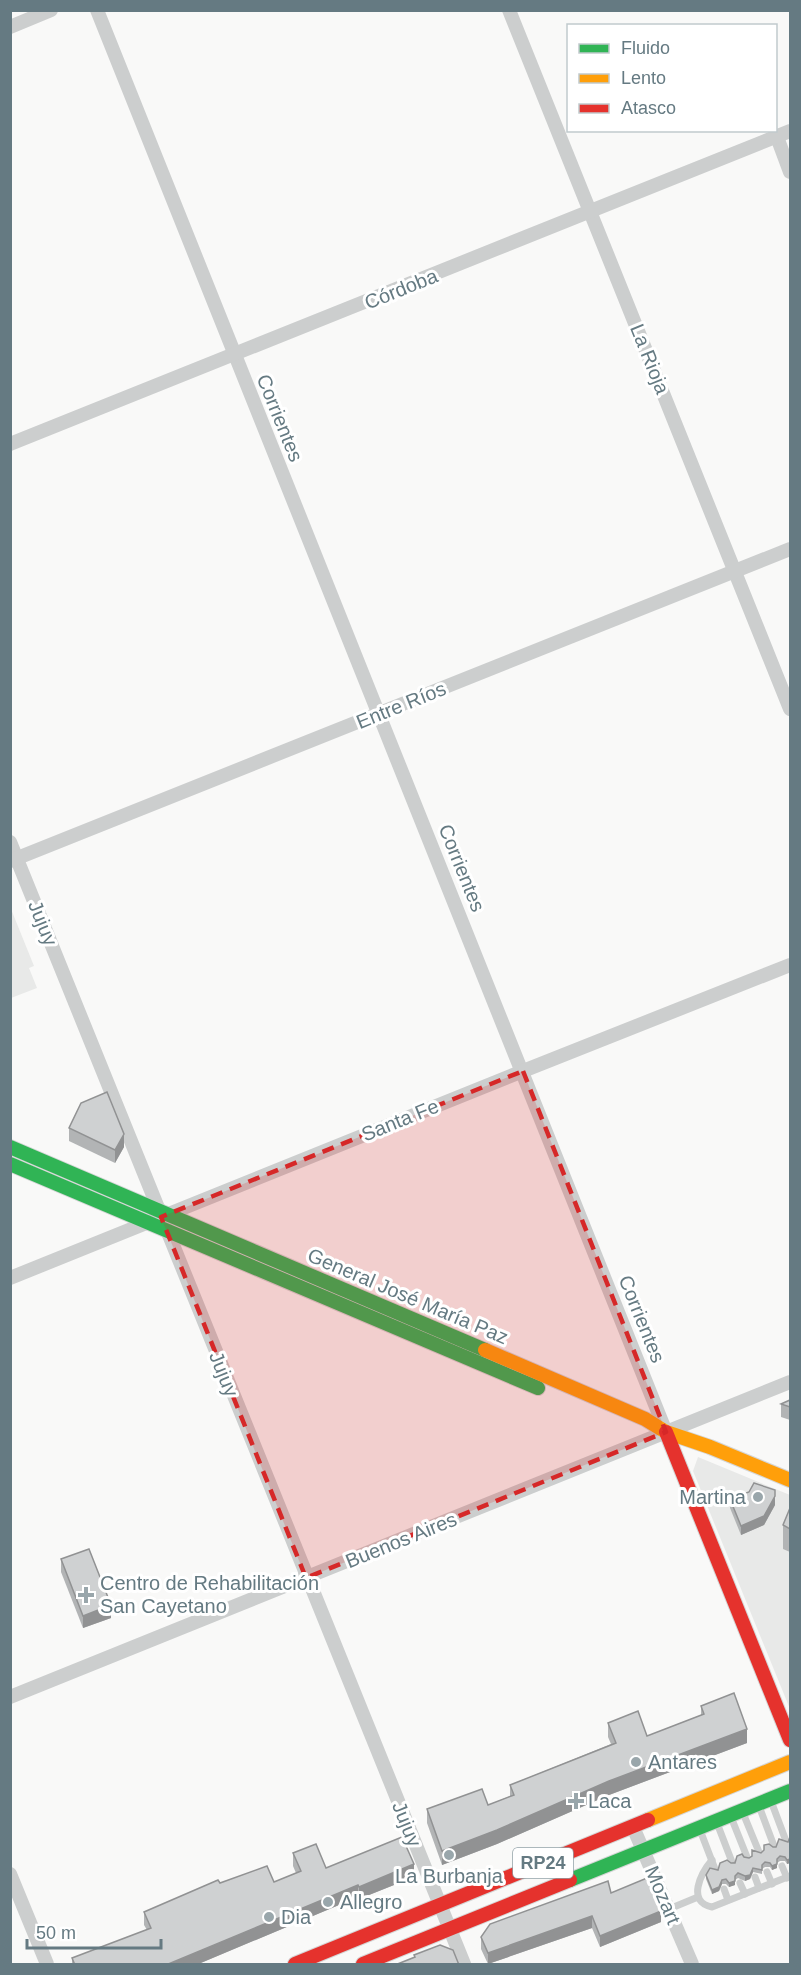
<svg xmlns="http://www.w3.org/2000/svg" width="801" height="1975" font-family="Arial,sans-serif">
<rect width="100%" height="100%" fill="#f9f9f8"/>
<g fill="#e8e9e8">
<polygon points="11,909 34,966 29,968 37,988 11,998"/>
<polygon points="698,1457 790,1495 790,1709 693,1471"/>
</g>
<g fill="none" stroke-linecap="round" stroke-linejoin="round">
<g stroke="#d5d6d6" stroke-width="16">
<g id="fast">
<polyline points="10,1147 485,1350"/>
<polyline points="10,1164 538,1388"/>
<polyline points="570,1880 790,1791"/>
</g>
</g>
<g stroke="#d5d6d6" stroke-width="16">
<g id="slow">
<polyline points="485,1350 645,1419 666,1432 710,1447 790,1480"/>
<polyline points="648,1820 790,1762"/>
</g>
</g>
<g stroke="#d5d6d6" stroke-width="16">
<g id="jam">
<polyline points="666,1432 790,1740"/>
<polyline points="295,1964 648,1820"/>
<polyline points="363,1964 570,1880"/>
</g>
</g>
<g stroke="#cccece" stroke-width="7">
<polyline points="771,1801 786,1841"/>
<polyline points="759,1806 774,1846"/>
<polyline points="743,1813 759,1852"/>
<polyline points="731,1817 747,1857"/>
<polyline points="717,1823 732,1862"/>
<polyline points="700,1830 715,1869"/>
<path d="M 712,1860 C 701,1873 686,1902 712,1907 L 790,1876"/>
<polyline points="782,1866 787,1878"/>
<polyline points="767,1872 772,1884"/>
<polyline points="755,1877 759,1888"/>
<polyline points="740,1883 745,1894"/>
<polyline points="724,1889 728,1900"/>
<polyline points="669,1909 698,1897"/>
</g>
<g stroke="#cccece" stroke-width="14">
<path d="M 97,10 C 285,485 478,957 666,1432"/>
<polyline points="509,10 790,709"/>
<polyline points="10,27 51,10"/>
<polyline points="777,137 790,172"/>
<polyline points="10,444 790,131"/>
<polyline points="10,842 464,1964"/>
<polyline points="10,861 790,549"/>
<polyline points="10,1278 523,1071 790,965"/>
<polyline points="10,1697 790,1382"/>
<polyline points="633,1827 692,1964"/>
<polyline points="10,1874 47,1964"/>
</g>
<use href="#fast" stroke="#30b455" stroke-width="14"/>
<use href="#slow" stroke="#ff9f0a" stroke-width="14"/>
<use href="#jam" stroke="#e5322d" stroke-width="14"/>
</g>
<g fill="#b2b4b5">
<polygon points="69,1128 124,1147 115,1163 69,1141"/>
<polygon points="790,1400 790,1420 781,1417 781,1404"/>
<polygon points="730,1499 775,1505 764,1525 741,1535 730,1508"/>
<polygon points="790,1508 790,1552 783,1549 783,1525"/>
<polygon points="61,1559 111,1618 83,1628 61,1572"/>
<polygon points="701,1706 747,1743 609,1795 497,1844 442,1865 427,1823 427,1809 488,1805 510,1796 510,1785 611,1744 608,1737 608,1723 647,1736 701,1715"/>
<polygon points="790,1837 790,1863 787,1864 785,1861 780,1861 777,1863 777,1868 772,1870 770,1867 765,1867 762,1869 762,1874 753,1872 750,1879 745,1881 738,1878 735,1880 735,1885 729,1887 726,1884 722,1884 719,1891 712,1894 706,1879 706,1875 744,1857 749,1858 773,1847 776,1847 788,1842"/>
<polygon points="293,1853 326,1868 414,1877 359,1899 358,1897 196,1965 72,1965 72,1958 147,1930 144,1925 144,1912 220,1883 274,1882 296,1873 293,1866"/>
<polygon points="611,1893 661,1922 600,1947 592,1928 488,1964 481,1949 481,1937"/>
</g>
<g fill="#919293">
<polygon points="124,1134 124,1147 115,1163 115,1150"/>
<polygon points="775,1496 775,1505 764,1525 741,1535 741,1526"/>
<polygon points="111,1605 111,1618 83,1628 83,1616"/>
<polygon points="747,1729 747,1743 609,1795 497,1844 442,1865 442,1851 609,1781"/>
<polygon points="790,1859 790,1863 787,1864 787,1860"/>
<polygon points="414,1864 414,1877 359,1899 359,1887"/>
<polygon points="777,1864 777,1868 772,1870 772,1866"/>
<polygon points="753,1868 753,1872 750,1879 745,1881 745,1876"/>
<polygon points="722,1880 722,1884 719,1891 712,1894 712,1890"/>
<polygon points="735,1881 735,1885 729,1887 729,1883"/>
<polygon points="358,1885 358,1897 196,1965 166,1965"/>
<polygon points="661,1911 661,1922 600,1947 600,1936"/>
<polygon points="592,1916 592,1928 488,1964 488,1953"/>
</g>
<g fill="#cfd1d2" stroke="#919293" stroke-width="1.5">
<polygon points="107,1092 124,1134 115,1150 69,1128 81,1103"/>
<polygon points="790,1400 790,1407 781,1404"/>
<polygon points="754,1483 775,1490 775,1496 764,1516 741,1526 730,1499 749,1492"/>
<polygon points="790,1508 790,1529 783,1525"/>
<polygon points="89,1549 111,1605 83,1616 61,1559"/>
<polygon points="734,1693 747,1729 609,1781 497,1830 442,1851 427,1809 482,1789 488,1805 514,1795 510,1785 616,1743 608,1723 638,1711 647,1736 704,1714 701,1706"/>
<polygon points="402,1837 414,1864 359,1887 358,1885 166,1965 75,1965 72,1958 151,1928 144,1912 218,1880 220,1883 267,1866 274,1882 301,1871 293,1853 316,1844 326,1868"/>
<polygon points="790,1837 790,1859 787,1860 785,1857 780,1856 777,1859 777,1864 772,1866 770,1863 765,1862 762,1865 762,1870 753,1868 750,1875 745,1876 738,1873 735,1876 735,1881 729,1883 726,1879 722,1880 719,1887 712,1890 706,1875 710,1868 718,1870 720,1863 727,1860 731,1863 735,1863 737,1856 742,1854 744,1857 749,1858 752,1856 752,1850 761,1853 764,1850 764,1845 769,1844 773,1847 776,1847 779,1839 788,1842"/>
<polygon points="647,1878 661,1911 600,1936 592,1916 488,1953 481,1937 490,1924 608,1881 611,1893"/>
<polygon points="440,1945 453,1950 459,1965 395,1965 415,1957 414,1955"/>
</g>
<path fill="#d62828" fill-opacity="0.2" stroke="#d62828" stroke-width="4.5" stroke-dasharray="12 8" stroke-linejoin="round" d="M 523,1071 L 666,1432 L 306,1578 L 161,1217 Z"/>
<g fill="#99a6ab" stroke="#fff" stroke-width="2">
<circle cx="758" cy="1497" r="6"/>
<path d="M83 1586h6v6h6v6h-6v6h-6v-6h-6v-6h6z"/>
<circle cx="636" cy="1762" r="6"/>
<path d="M573 1792h6v6h6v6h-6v6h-6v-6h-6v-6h6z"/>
<circle cx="449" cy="1855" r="6"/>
<circle cx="328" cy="1902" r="6"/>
<circle cx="269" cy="1917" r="6"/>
</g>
<g text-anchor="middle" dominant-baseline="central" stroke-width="6" stroke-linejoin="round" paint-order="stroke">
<rect fill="#fff" stroke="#93a2a8" stroke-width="1.5" x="513" y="1848" width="60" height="30" rx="4.5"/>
<g font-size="18" font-weight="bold" fill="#657a82">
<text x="543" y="1863">RP24</text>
</g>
<g font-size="20" fill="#657a82" stroke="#fff">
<text transform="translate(401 289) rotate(-22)">Córdoba</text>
<text transform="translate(650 359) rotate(68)">La Rioja</text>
<text transform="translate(280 418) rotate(68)">Corrientes</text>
<text transform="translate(401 705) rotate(-22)">Entre Ríos</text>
<text transform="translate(462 868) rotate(68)">Corrientes</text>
<text transform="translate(43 923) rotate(68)">Jujuy</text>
<text transform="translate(400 1120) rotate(-22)">Santa Fe</text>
<text transform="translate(408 1296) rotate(23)">General José María Paz</text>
<text transform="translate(642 1319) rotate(68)">Corrientes</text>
<text transform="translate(224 1374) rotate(68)">Jujuy</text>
<text transform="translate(401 1540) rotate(-22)">Buenos Aires</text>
<text transform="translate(407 1824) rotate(68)">Jujuy</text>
<text transform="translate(663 1895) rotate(67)">Mozart</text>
</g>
<g font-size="20" fill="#657a82" stroke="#fff" text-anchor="start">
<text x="746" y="1497" text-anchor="end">Martina</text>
<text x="100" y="1583">Centro de Rehabilitación<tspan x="100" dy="23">San Cayetano</tspan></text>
<text x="648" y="1762">Antares</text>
<text x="588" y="1801">Laca</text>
<text x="449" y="1876" text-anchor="middle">La Burbanja</text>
<text x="340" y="1902">Allegro</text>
<text x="281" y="1917">Dia</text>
</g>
</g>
<rect width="801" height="1975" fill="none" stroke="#657a82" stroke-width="24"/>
<rect x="567" y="24" width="210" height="108" fill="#ffffff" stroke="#c1cacd" stroke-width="1.5"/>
<rect x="579" y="44" width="30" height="9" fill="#30b455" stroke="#c1cacd" stroke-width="1.5"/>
<text x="621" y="54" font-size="18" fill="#657a82">Fluido</text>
<rect x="579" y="74" width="30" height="9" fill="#ff9f0a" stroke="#c1cacd" stroke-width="1.5"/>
<text x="621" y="84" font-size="18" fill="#657a82">Lento</text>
<rect x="579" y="104" width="30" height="9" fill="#e5322d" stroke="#c1cacd" stroke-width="1.5"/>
<text x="621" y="114" font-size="18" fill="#657a82">Atasco</text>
<path d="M27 1939v9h134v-9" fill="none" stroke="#657a82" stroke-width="3"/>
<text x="36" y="1939" font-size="18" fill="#657a82" stroke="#ffffff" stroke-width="4.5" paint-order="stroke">50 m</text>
</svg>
